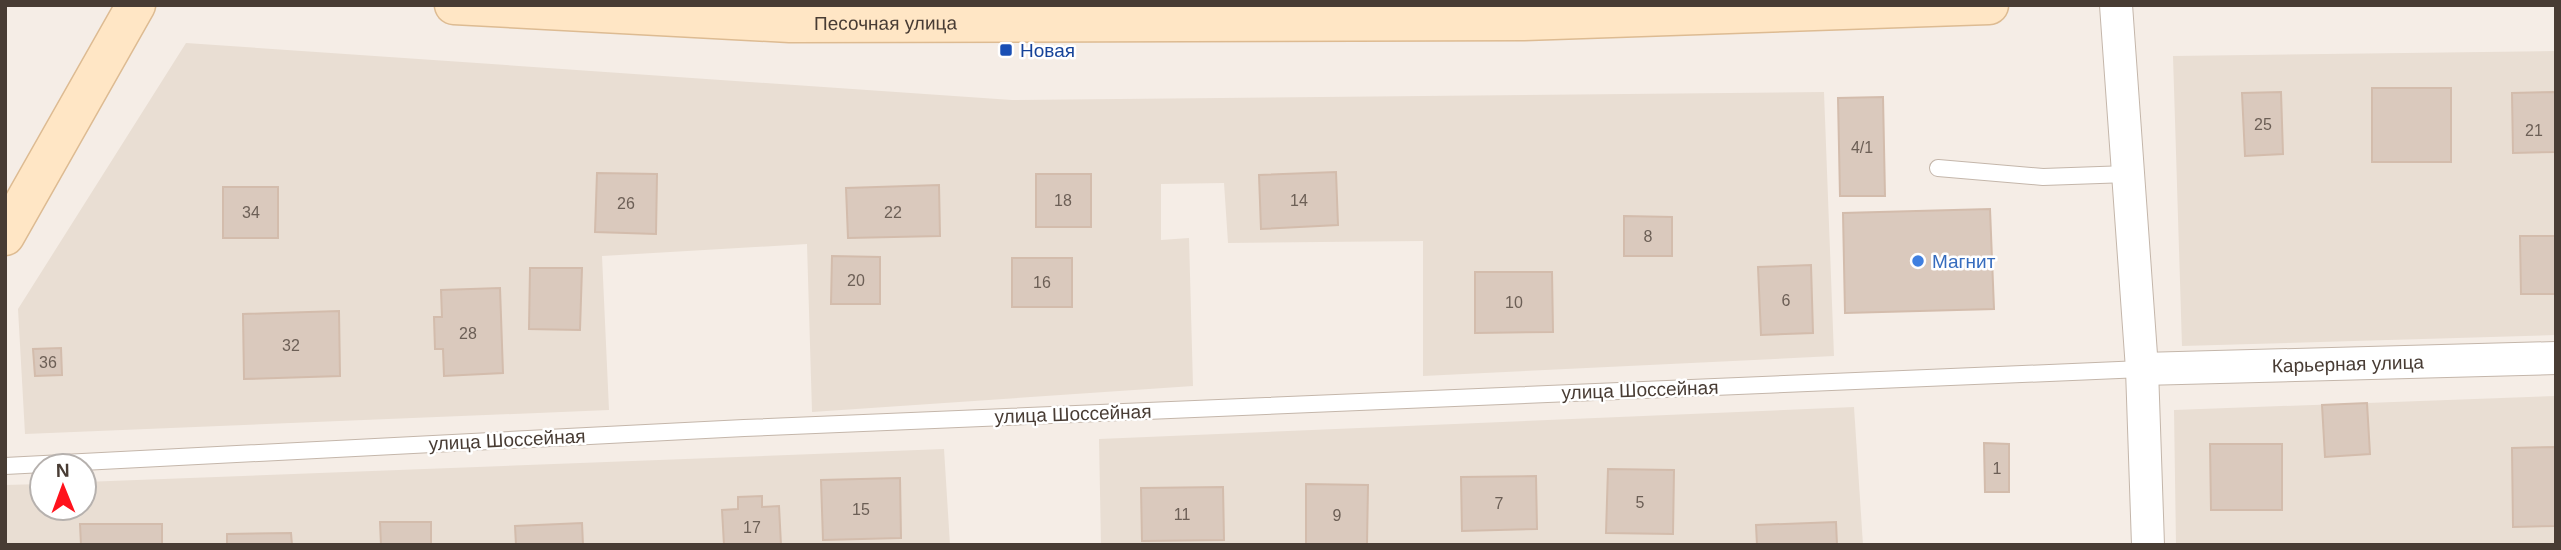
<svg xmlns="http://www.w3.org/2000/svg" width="2561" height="550" font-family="Helvetica,sans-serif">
<rect width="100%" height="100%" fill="#f5ede6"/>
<g fill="#e9ded3">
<polygon points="186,43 1012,100 1824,92 1834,356 1423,376 1423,241 1228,243 1224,183 1161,184 1161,240 1189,238 1193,386 812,412 807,244 602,256 609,410 25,434 18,309"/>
<polygon points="2556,51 2556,335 2182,346 2173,56"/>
<polygon points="2556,396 2556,545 2176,545 2174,410"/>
<polygon points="1854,407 1863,545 1101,545 1099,439"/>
<polygon points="944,449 950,545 5,545 5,485 42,484 42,508 84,508 84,482"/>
</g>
<g fill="#dac9bd" stroke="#d3bcac" stroke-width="2">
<rect x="2372" y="88" width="79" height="74"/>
<polygon points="2281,92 2283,154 2245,156 2242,93"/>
<polygon points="2556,92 2556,152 2513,153 2512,93"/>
<polygon points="1883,97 1885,196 1840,196 1838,98"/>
<polygon points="1336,172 1338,225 1261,229 1259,175"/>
<polygon points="597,173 657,174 656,234 595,232"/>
<rect x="1036" y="174" width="55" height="53"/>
<polygon points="939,185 940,236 848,238 846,188"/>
<rect x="223" y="187" width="55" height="51"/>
<polygon points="1990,209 1994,309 1845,313 1843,213"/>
<polygon points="1624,216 1672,217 1672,256 1624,256"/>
<polygon points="2520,236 2556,236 2556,294 2521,294"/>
<polygon points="832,256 880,257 880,304 831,304"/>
<rect x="1012" y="258" width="60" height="49"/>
<polygon points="1811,265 1813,333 1761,335 1758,267"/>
<polygon points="530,268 582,268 580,330 529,329"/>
<polygon points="1475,272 1552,272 1553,332 1475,333"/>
<polygon points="500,288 503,373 444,376 443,349 435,349 434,317 442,317 441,290"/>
<polygon points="339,311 340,376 244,379 243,314"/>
<polygon points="61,348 62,375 35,376 33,349"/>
<polygon points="2367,403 2370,454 2325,457 2322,405"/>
<polygon points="1984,443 2009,444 2009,492 1985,492"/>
<polygon points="2210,444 2282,444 2282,510 2211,510"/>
<polygon points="2556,447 2556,526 2513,527 2512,448"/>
<polygon points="1608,469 1674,470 1673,534 1606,533"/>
<polygon points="1536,476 1537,529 1462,531 1461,477"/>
<polygon points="900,478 901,538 823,540 821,480"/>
<polygon points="1306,484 1368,485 1367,545 1306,545"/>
<polygon points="1223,487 1224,540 1142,541 1141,488"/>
<polygon points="762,496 762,507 779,506 781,545 724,545 722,510 738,509 738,497"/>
<polygon points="380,522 431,522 431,545 381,545"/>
<polygon points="1836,522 1837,545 1757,545 1756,525"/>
<polygon points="582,523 583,545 516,545 515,526"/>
<polygon points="80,524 162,524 162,545 81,545"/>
<polygon points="291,533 292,545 227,545 227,534"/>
</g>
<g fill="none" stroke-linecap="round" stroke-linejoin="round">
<g stroke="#c4b6aa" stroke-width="18">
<g id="lane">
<polyline points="1938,168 2043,177 2128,174"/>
<polyline points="5,466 744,428 2142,369"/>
</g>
</g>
<g stroke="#c4b6aa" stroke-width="34">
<g id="street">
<polyline points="2116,5 2142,369 2148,545"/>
<path id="s1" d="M 2142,369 L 2556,358"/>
</g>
</g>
<g stroke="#ddbb92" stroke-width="41">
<g id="secondary">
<path id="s2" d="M 454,5 L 790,23 L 1524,21 L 1989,5"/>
<polyline points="5,236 136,5"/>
</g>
</g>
<use href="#lane" stroke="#fff" stroke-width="16"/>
<use href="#street" stroke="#fff" stroke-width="32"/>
<use href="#secondary" stroke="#ffe6c5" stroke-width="38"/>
</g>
<rect fill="#1a4fb4" stroke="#fff" stroke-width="2.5" x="999" y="43" width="14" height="14" rx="3.5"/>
<circle fill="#3f7fe0" stroke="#fff" stroke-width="2.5" cx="1918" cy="261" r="7"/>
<g text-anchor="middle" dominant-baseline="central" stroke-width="5" stroke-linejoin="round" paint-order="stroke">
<g font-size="16" fill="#6c5f56">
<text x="2263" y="124">25</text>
<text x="2534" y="130">21</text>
<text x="1862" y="147">4/1</text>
<text x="1063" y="200">18</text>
<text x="1299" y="200">14</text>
<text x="626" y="203">26</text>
<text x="251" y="212">34</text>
<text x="893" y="212">22</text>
<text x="1648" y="236">8</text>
<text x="856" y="280">20</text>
<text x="1042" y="282">16</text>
<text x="1786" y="300">6</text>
<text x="1514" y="302">10</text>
<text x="468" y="333">28</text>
<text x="291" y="345">32</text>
<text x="48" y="362">36</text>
<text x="1997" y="468">1</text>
<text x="1640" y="502">5</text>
<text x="1499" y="503">7</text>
<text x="861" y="509">15</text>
<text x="1182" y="514">11</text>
<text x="1337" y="515">9</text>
<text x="752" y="527">17</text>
</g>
<g font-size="19" fill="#483c34" stroke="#fff">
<text stroke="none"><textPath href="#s2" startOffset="432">Песочная улица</textPath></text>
<text stroke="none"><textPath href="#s1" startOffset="206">Карьерная улица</textPath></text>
<text transform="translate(1640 390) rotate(-2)">улица Шоссейная</text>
<text transform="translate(1073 414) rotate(-2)">улица Шоссейная</text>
<text transform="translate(507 440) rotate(-3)">улица Шоссейная</text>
</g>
<g font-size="19" fill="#164399" stroke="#fff" text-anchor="start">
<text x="1020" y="50">Новая</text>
</g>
<g font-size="19" fill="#366cbe" stroke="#fff" text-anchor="start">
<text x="1932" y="261">Магнит</text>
</g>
</g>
<rect width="2561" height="550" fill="none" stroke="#483c34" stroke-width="14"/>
<g transform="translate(63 487) rotate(359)"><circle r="33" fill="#ffffff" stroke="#b6b1ae" stroke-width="2"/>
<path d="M0-5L12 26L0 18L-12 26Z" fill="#ff121c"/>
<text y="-10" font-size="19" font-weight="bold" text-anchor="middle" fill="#483c34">N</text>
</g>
</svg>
